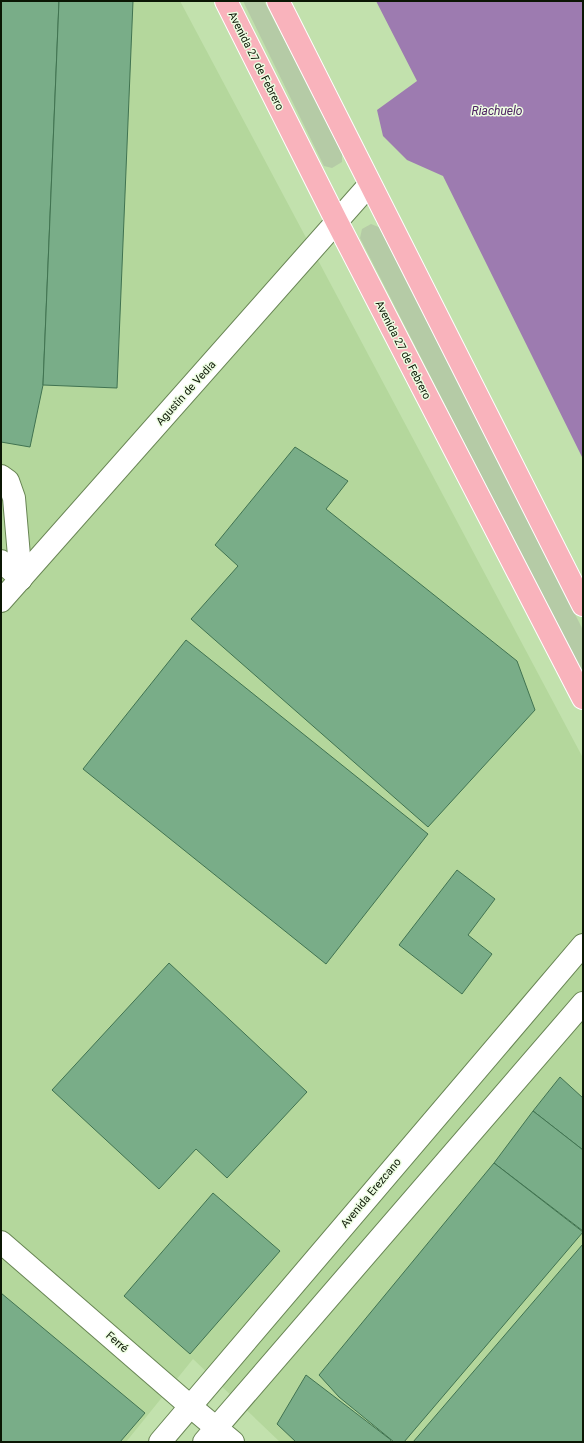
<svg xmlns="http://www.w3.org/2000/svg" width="584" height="1443" font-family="Roboto,sans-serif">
<rect width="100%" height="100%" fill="#c2e1ad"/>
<polygon fill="#b4d79c" points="1,1 180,1 583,758 583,1442 280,1442 193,1359 126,1442 1,1442"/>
<g fill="#b5cba6">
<polygon points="243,1 264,1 342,151 342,162 332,168 324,166"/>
<polygon points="371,224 381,228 583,630 583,675 360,238 362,229"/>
</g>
<polygon fill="#9d7bb0" points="376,1 583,1 583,459 443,176 407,160 383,136 377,110 417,81"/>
<g fill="#79ad88" stroke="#417351">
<polygon points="1,1 59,1 43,385 30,447 1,442"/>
<polygon points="59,1 133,1 117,388 43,385"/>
<polygon points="295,447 348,481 326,509 517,661 535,710 428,827 191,619 238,566 215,545"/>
<polygon points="186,640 428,834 326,964 83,769"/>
<polygon points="457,870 495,899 468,935 492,954 462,994 399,945"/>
<polygon points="169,963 307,1092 227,1178 196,1149 159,1189 52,1090"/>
<polygon points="560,1077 583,1098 583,1150 533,1111"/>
<polygon points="533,1111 583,1150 583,1231 494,1163"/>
<polygon points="494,1163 583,1232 404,1442 394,1442 339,1397 319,1375"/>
<polygon points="213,1193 280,1251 190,1354 124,1296"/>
<polygon points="583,1244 583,1442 413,1442"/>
<polygon points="1,1293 145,1413 120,1442 1,1442"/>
<polygon points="306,1375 391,1440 390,1442 296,1442 277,1424"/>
</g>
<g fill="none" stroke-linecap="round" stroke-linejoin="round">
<g stroke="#688554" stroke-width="24">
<g id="minor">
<polyline points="1,476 8,481 14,498 21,579"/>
<polyline points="1,561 21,579"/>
<polyline points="1,601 370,184"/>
<polyline points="1,1242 190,1406 233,1442"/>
<polyline points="160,1442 583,945"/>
<polyline points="204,1442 583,1003"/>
</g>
</g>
<g stroke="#fff" stroke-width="24">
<g id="major">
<polyline points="226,1 337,222 583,698"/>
<polyline points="278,1 583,605"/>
</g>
</g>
<use href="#minor" stroke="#fff" stroke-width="22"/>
<use href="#major" stroke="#f9b3bc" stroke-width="22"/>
</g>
<g text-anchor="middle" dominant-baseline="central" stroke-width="3" stroke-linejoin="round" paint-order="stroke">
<g font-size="11" fill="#0b1604" stroke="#edfde2">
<text transform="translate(256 61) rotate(63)">Avenida 27 de Febrero</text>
<text transform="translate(403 350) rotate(63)">Avenida 27 de Febrero</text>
<text transform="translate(186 393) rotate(-48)">Agustín de Vedia</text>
<text transform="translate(371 1193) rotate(-50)">Avenida Erezcano</text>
<text transform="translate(117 1342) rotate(41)">Ferré</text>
</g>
<g font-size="12" font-style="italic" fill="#4c2061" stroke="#edfde2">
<text x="497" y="111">Riachuelo</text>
</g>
</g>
<rect width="584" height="1443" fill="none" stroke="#0b1604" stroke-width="4"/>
</svg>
